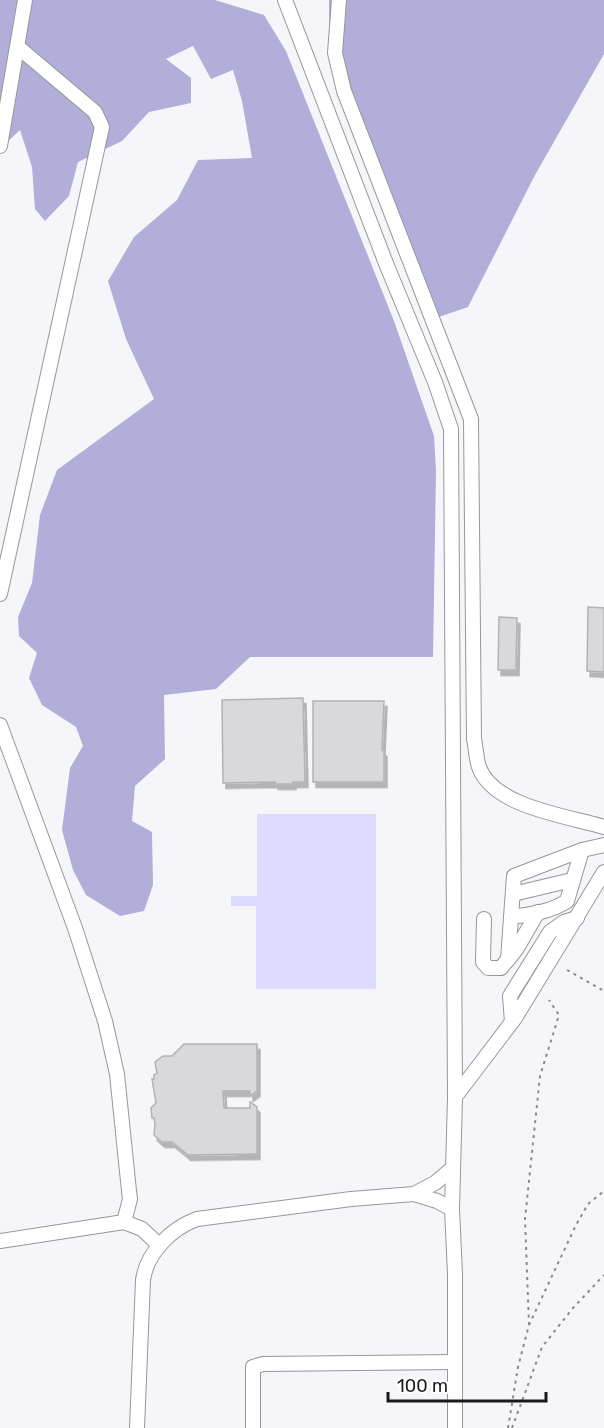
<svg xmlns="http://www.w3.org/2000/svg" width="604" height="1428" font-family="Rubik,sans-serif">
<defs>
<filter id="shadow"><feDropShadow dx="3" dy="5.5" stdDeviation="0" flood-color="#0004"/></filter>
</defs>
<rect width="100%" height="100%" fill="#f6f6fa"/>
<polygon fill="#dddbfe" points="257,814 376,814 376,989 256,989 256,906 231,906 231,896 257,896"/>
<g fill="#b1aed9">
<polygon points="0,0 215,0 264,15 286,51 394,321 434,436 436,471 433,657 250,657 216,689 164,695 165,759 135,786 132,821 152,832 153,885 144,911 120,916 86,895 73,870 62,830 70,768 83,746 76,727 42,705 29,678 37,653 19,636 18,617 32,583 40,515 57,470 154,399 126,339 108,281 134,237 177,200 198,160 252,158 242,101 233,70 211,79 193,46 166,59 191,78 191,103 149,112 122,141 78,162 69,196 45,221 35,209 32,167 20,130 0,149"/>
<polygon points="329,0 604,0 604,54 535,175 468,307 430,320 329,46"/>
</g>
<g fill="#d9d9dd" stroke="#b3b3b6" stroke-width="1.5" filter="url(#shadow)">
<polygon points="588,607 604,608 604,672 587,671"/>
<polygon points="499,617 517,618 516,670 498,670"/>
<polygon points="303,698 305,782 293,782 293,784 275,784 275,782 223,783 222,700"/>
<polygon points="313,701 384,701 382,750 384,751 384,782 313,782"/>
<polygon points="184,1044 257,1044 257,1091 250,1096 250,1091 223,1091 224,1108 250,1108 250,1102 257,1107 257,1154 188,1155 172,1142 162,1142 154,1135 155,1124 154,1118 152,1118 151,1108 156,1103 152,1079 154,1079 154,1075 157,1073 155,1062 163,1056 172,1056"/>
</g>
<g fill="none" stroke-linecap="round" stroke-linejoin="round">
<g stroke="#97979a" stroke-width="16">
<g id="minor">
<polyline points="285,0 387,266 435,382 451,429 455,1097"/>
<path d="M 339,0 L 335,53 L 344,91 L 471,419 L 474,739 C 476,748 476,758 479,767 C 493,807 568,816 604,827"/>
<polyline points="0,146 25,0"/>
<polyline points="0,594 102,127 95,112 18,47"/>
<polyline points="0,725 75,928 105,1021 117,1074 129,1191 130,1199 124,1222"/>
<polyline points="513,894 572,880"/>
<path d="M 511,917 C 530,914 551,912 567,901 L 582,850"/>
<polyline points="484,919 483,962 488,968 501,968 508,959 514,876 582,850 604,845"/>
<polyline points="507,961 517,948 538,912"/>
<polyline points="512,1022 510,996 550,932 564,922 577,918"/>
<polyline points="414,1194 437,1201 452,1209"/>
<polyline points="0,1241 124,1222 142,1229 159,1245"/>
<path d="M 137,1428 L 143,1280 C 147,1252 172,1228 197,1219 L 351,1199 L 414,1194 L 435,1183 L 453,1168"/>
<polyline points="253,1428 253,1367 263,1364 455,1362"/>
<polyline points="455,1428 455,1274 452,1209 455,1097 515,1018 604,872"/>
</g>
</g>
<g stroke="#8a8a8d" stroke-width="2" stroke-dasharray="3 4.5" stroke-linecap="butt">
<polyline points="567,970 604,991"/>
<polyline points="529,1325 525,1219 540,1076 559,1015 549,1000"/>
<polyline points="508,1428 518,1367 529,1325 576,1225 588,1204 604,1191"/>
<polyline points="512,1428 542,1347 573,1308 604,1275"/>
</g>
<use href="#minor" stroke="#fff" stroke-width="14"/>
</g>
<path d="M388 1392v9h158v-9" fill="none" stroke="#19191a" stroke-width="3"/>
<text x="397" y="1392" font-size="18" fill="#19191a" stroke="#ffffff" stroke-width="4.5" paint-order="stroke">100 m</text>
</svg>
